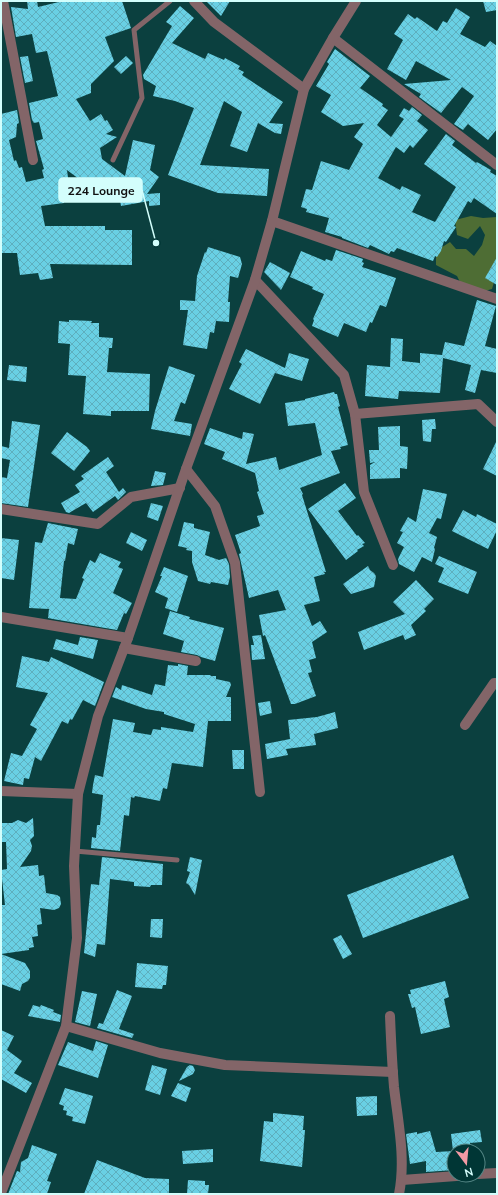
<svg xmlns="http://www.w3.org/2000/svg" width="498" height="1195" font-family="Mulish,sans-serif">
<defs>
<pattern id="building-cross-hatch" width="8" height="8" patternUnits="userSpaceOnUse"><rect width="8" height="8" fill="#69d0e4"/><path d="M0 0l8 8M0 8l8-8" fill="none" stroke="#5eafbe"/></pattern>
</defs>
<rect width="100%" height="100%" fill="#0b403f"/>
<polygon fill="#4e6d34" points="471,216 483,218 497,217 497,272 492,289 474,294 464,290 457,276 436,265 436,251 450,242 456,249 466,249 474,256 482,245 485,235 480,226 468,239 457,235 455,220"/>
<g fill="url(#building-cross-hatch)">
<polygon points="27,1 37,1 38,7 63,1 122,1 131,28 105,37 114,61 91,84 91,93 76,99 90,121 101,114 105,121 107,120 113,130 106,134 117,137 100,148 102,159 125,176 133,140 155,145 150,170 159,177 147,194 160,193 160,205 149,206 149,201 121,206 117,182 108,195 101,190 99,194 67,170 71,200 64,201 64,203 41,206 45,226 105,226 105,230 132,230 132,265 50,264 53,278 40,280 38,273 20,275 17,253 2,253 2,250 1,250 1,114 17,110 19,123 17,124 16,137 9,140 14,161 16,160 19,168 22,167 26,182 44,178 42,170 44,169 36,141 43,139 39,122 34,123 32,120 29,103 58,96 47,51 36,53 32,34 16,37 11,7 28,9"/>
<polygon points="206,1 230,1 221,16"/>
<polygon points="483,1 497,1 497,10 486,12"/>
<polygon points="180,6 194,18 172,43 205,59 208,53 224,60 225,58 240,66 238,69 244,72 242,75 283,102 269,123 283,124 281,134 275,133 258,123 247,152 230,146 242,112 224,101 200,165 269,169 267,196 218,193 168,175 194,108 175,101 153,96 156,86 144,79 143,75 172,26 166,22"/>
<polygon points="456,8 470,17 460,34 485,47 490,41 497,46 497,129 488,140 468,124 463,130 454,124 474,96 462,87 441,113 419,97 421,94 404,84 451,80 416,61 406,80 387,69 403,40 394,34 408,14 415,19 417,17 437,31 443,21 447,23"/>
<polygon points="335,49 370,76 360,88 383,104 382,106 388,110 377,125 391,137 404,119 399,116 404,108 409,111 412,107 422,115 417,121 428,130 413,148 410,145 404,153 396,147 378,178 400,190 402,186 421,195 412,212 435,222 456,187 424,164 446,134 455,141 452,145 476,163 477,162 491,170 490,172 497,176 497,214 474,198 471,203 468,201 454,226 456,227 446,242 444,241 441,251 437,257 435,256 433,261 397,248 394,252 391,251 389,254 370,245 368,248 342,238 342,237 325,232 329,218 306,212 307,209 301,207 306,189 312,190 321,161 349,170 363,144 354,137 364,123 343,126 321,112 331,95 316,86 329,64 327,62"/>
<polygon points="28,56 33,81 25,83 20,57"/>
<polygon points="126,56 133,63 121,74 114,67"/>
<polygon points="208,247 240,257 242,264 238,278 230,276 228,302 230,302 229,322 216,321 214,333 210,332 207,349 183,345 188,310 180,310 180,300 195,301 197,276 205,252 206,253"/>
<polygon points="336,250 363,259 362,262 364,263 362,267 396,278 386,307 380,305 372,323 370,322 366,332 344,323 338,337 312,326 314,320 313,319 324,294 312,289 313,287 290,277 301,251 325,261 326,259 332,261"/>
<polygon points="497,257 497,285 485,278"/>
<polygon points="270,262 290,273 281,290 264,272"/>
<polygon points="477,300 496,306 485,346 497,349 497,373 481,370 475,393 465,390 471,365 443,358 440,393 399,391 398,399 365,396 367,365 390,367 391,338 403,339 402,361 420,363 420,353 442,355 445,342 464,346"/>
<polygon points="69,320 92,321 91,323 99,323 99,337 113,338 112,348 109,348 107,372 150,374 149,411 111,411 111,416 83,414 86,376 68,375 70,344 58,343 59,321 69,322"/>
<polygon points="246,349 285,368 289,353 309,359 302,381 275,373 260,404 229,389 242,364 239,362"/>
<polygon points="9,365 27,367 26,382 7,380"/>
<polygon points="169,366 195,375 185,404 181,402 174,421 192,424 190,436 151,429 155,411"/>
<polygon points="334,392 335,394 337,394 340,406 338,407 348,445 340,447 341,449 331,451 340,473 300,488 303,494 302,495 326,572 324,572 325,574 314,577 320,601 304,605 312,626 320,621 327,632 312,642 316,658 309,660 312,672 308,673 316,696 295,704 291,704 265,635 263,636 259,615 286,610 278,590 249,598 239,554 241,553 235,535 260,526 257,516 264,514 257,492 259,491 255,473 222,459 225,452 204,444 210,428 242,439 243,432 254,434 246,464 276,457 279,470 322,455 315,423 288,426 285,403 305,400 305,399"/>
<polygon points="435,419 436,429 432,429 431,442 423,441 422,420"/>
<polygon points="12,421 40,425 28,507 1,503 1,477 7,478 10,460 1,458 1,446 9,448"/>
<polygon points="400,426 400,446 408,447 407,469 400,468 400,478 370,479 370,465 375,462 370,463 369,450 379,450 378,427"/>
<polygon points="67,432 87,447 90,451 74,471 51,453"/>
<polygon points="497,440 497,476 483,469"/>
<polygon points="108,457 114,466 106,472 119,492 123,488 126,492 118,500 115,496 93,512 86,503 69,513 66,512 61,503 80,492 75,485 84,479 81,476"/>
<polygon points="155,471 166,473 163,485 151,486"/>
<polygon points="345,483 356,498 338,511 357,536 358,535 365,543 362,544 364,546 357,550 358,551 346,560 308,509"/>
<polygon points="423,489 447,494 441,519 437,518 429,533 437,537 434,548 435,549 432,562 422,557 414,572 399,564 398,559 404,547 397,543 403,532 400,531 408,517 416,522"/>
<polygon points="151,503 163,506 158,521 147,517"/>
<polygon points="463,510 476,517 477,514 497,524 497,530 488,549 452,531"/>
<polygon points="184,522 194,524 194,528 210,532 205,555 219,560 226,558 229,564 230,577 228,585 211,582 210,584 198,581 192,562 192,551 186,550 187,548 178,546"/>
<polygon points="48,523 78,529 74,545 68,543 65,561 64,561 60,598 76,599 84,579 82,578 90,560 95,563 100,553 121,562 118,567 123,569 113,593 132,603 126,614 124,613 117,630 53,619 48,618 49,609 29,608 35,542 42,543"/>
<polygon points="131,532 147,540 142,551 126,543"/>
<polygon points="1,538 19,540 14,580 1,578"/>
<polygon points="439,556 477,572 468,594 438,582 444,568 435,564"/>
<polygon points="368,566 370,570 374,573 376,576 374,587 351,594 343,584"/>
<polygon points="164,567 188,576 177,612 165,608 168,598 155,592 162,576 160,576"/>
<polygon points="416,580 434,599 424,609 426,611 411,625 416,635 405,640 403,635 364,650 358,632 405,614 393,602"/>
<polygon points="170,611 190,617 189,619 224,628 215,661 201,657 197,655 181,652 184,641 163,634"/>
<polygon points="261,635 265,659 252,660 251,645 254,645 252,636"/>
<polygon points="80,637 98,640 93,659 53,649 56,639 78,645"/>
<polygon points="22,656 49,662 51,657 104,682 95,706 83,700 72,720 70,719 68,724 62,721 41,761 35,757 29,779 24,778 23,785 4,781 11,753 22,756 37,729 30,725 48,693 16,687"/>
<polygon points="178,664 188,666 187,675 211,675 210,676 216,676 216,679 230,682 231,685 226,697 231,697 231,721 208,721 203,767 172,763 167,789 163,788 160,801 135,796 134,798 131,797 129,816 124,815 120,851 91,848 92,837 96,838 97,825 100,825 103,795 92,793 93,785 95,775 103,777 113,719 135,723 133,732 151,735 153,729 161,730 161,727 193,732 195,724 164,714 164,712 146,709 112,697 116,687 121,690 122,685 152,695 155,684 165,686 168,665 178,666"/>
<polygon points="270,701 272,713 260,716 258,703"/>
<polygon points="335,712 338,728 314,734 316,745 286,749 288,755 267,759 265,744 290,739 288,720 317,717"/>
<polygon points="232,750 244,750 244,769 233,769"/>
<polygon points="33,818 34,836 30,840 32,846 31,851 20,867 38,865 39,876 44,875 46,893 57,895 60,897 61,904 59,908 54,910 40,908 42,924 37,925 38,936 32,937 34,947 29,948 29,950 1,954 1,905 5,905 1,870 7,869 6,842 1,842 1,823 12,823 18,820 26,823"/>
<polygon points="453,855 469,898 363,938 347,895"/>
<polygon points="102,857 163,864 162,885 151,885 150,887 134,886 134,882 110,879 105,945 97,944 95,957 84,953 91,884 99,885"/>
<polygon points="190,857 202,860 195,895 189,885 186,883 190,872 187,871"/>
<polygon points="151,919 163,919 162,938 150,937"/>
<polygon points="341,935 352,954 343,959 333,939"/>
<polygon points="1,954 25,963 30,971 30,978 28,981 22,984 20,991 1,984"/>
<polygon points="137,963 168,966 166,985 163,985 162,989 135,987"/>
<polygon points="445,981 449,997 444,999 450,1027 421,1034 415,1007 412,1008 408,994 411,994 410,990"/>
<polygon points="117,990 132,996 119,1029 134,1034 132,1038 97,1028 99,1023 103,1024"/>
<polygon points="82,991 97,994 90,1026 75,1022"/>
<polygon points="33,1005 40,1007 41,1005 54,1010 53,1012 61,1015 60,1022 28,1016"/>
<polygon points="1,1030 14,1036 7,1050 22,1061 14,1073 32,1083 26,1093 1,1079"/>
<polygon points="96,1041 108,1045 98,1078 58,1065 68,1042 93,1051"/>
<polygon points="152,1065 167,1069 160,1095 145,1090"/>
<polygon points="190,1065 193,1066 195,1070 193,1074 179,1081 187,1067"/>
<polygon points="178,1083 191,1088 186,1102 171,1096"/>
<polygon points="65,1088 93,1096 85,1124 72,1121 73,1117 66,1115 67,1111 63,1110 64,1106 59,1104"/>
<polygon points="377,1096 377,1115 357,1116 356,1097"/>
<polygon points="273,1113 304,1116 303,1130 305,1130 302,1167 260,1161 264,1121 273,1122"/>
<polygon points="480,1130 482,1142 470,1143 471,1151 453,1151 451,1134"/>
<polygon points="430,1131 436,1152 454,1151 454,1170 426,1172 426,1161 410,1164 406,1134 417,1132 417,1134"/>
<polygon points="32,1145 57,1154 47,1181 51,1182 47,1194 8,1194 17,1171 20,1172 21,1162 28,1158"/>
<polygon points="213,1149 213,1162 183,1164 182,1151"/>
<polygon points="97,1160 145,1178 169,1179 169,1194 84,1194"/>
<polygon points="188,1180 205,1181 205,1185 209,1185 208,1194 187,1194"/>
</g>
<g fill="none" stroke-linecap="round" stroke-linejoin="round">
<g stroke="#836568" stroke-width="5">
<polyline points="113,160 142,98 134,30 170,1"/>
<polyline points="75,851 177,860"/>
</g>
<g stroke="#836568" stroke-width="10">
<polyline points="3,1 33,160"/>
<polyline points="194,1 214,22 304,89"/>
<polyline points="333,38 497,165"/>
<polyline points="272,221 497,299"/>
<polyline points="255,280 344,375 355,414 364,492 393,565"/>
<polyline points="355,414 478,404 497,422"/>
<polyline points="186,469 215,506 235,563 260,792"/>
<polyline points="1,509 98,524 131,497 180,488"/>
<polyline points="1,617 128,638"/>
<polyline points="124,648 196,661"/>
<polyline points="465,725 494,683 497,683"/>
<polyline points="1,791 78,794"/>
<path d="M 390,1016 C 391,1040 392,1063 394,1087 C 398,1122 406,1159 399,1194"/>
<polyline points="66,1026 160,1053 225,1065 393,1072"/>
<polyline points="478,1174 497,1173"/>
<polyline points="402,1180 470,1175"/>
<polyline points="1,1193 66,1026 77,938 74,866 78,794 98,716 128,638 186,469 255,280 272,221 304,89 333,38 356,1"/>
</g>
</g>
<path fill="none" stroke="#d3fefc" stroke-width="1.5" d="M156 243L142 190"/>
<circle fill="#d3fefc" stroke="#003635" stroke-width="1.5" cx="156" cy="243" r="4"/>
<rect fill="#d3fefc" stroke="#d3fefc" stroke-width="1.5" x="59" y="178" width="83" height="24" rx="4"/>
<g font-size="12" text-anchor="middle" font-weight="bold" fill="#111">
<text x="101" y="195">224 Lounge</text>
</g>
<rect width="498" height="1195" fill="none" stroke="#d3fefc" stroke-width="4"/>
<g transform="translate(466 1163) rotate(164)"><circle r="19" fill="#003635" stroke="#548685"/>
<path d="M0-3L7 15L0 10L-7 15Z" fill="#f49aa5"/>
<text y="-6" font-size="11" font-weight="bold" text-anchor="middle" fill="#d3fefc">N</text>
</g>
</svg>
